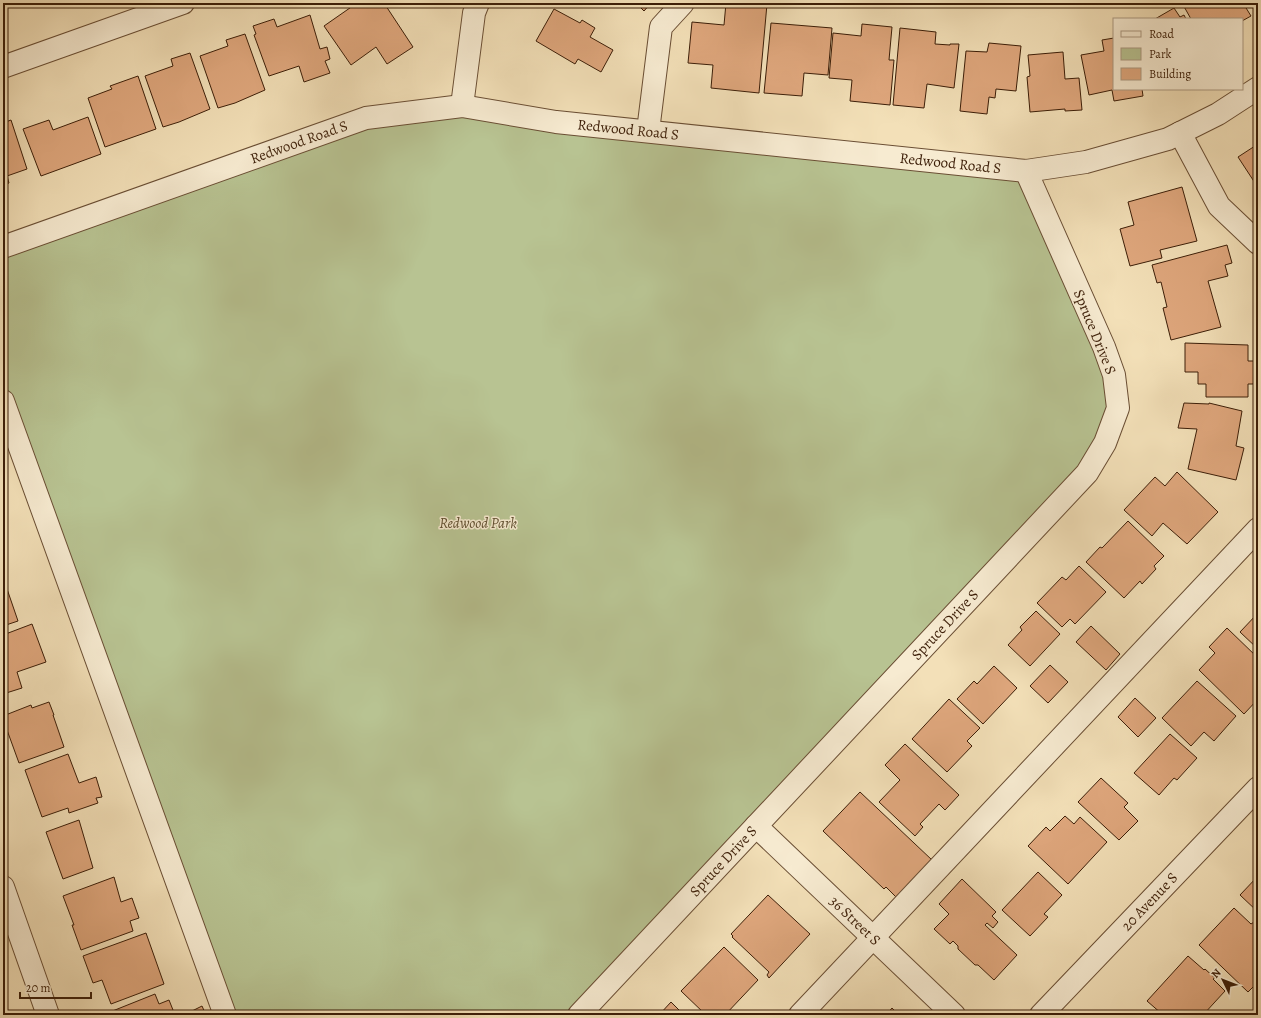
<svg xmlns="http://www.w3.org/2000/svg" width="1261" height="1018" font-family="Alegreya,serif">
<rect width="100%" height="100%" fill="#f3e0b8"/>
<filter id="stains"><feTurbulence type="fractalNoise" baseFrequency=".005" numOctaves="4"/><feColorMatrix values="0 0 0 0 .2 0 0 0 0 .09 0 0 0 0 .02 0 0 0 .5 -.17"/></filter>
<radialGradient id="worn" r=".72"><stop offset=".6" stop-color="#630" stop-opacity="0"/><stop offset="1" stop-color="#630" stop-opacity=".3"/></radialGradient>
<polygon fill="#b8c392" stroke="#7a704d" points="462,106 1026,171 1114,375 1105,443 579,1015 218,1015 3,393 3,247 366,118"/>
<g fill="#dfa77d" stroke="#3c1e08">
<polygon points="357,3 384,3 413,47 387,64 376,47 351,65 324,26"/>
<polygon points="636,3 651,3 644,11"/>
<polygon points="726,3 767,4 759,93 711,88 713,65 688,63 692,22 724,25"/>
<polygon points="1182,3 1243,3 1251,16 1242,21 1242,19 1191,19"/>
<polygon points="1174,8 1180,17 1184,15 1186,19 1155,19"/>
<polygon points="554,9 580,23 582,20 595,28 590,37 613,50 601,72 578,59 575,64 536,41"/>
<polygon points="310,15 320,49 327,47 330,59 325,61 330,73 304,82 299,66 269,76 254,35 256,34 253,26 274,19 277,27"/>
<polygon points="771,23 832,28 828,75 804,73 802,96 764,93"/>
<polygon points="862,24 892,27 889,60 894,60 890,105 850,101 852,80 829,78 833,33 861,36"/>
<polygon points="900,28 936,32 935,44 950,45 950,44 959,44 954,88 927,84 924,108 893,105"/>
<polygon points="245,34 265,90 235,103 218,108 200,56 228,46 226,40"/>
<polygon points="1114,38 1114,89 1143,89 1142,89 1143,96 1114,101 1112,90 1089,95 1081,55 1104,51 1102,40"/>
<polygon points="989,43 1021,46 1016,91 996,89 995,98 989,97 987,114 960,111 966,51 987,52"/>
<polygon points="1063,52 1065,79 1079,78 1082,110 1065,111 1065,109 1030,112 1027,77 1030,76 1028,55"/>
<polygon points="190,53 210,109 179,122 163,127 145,76 173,66 171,59"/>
<polygon points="138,76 156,129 105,147 88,98 112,89 110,86"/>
<polygon points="88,117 101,154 41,176 23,129 49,120 53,130"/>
<polygon points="11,120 27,169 7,176 9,183 3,185 3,123"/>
<polygon points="1258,144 1258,181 1255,183 1238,157"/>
<polygon points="1182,187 1197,241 1160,250 1162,258 1130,266 1120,229 1134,225 1128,202"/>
<polygon points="1227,245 1232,263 1225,265 1228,276 1208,281 1221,327 1171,340 1163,308 1167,307 1161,282 1157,283 1152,265"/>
<polygon points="1185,343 1248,345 1248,361 1254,361 1256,365 1256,379 1253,384 1248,384 1248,397 1206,397 1206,384 1198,384 1198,372 1185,372"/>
<polygon points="1184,403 1209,404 1209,403 1242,411 1236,446 1244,448 1236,480 1188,469 1197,429 1178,428"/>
<polygon points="1177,472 1218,512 1187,544 1163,523 1152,536 1124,510 1155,477 1165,486"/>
<polygon points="1128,521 1164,556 1154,566 1156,569 1142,584 1140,581 1124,598 1086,562 1100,547 1102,548"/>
<polygon points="1079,566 1106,592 1075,624 1070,619 1062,627 1037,603 1062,577 1066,580"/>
<polygon points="6,586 18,621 3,626 3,587"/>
<polygon points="1036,611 1060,634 1030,666 1008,645 1022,630 1020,627"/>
<polygon points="1258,613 1258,649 1240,632"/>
<polygon points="32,624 46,662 17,672 22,688 3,694 3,635"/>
<polygon points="1091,626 1120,654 1106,670 1076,642"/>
<polygon points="1227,628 1258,658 1258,673 1254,677 1258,680 1258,699 1244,714 1199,670 1215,653 1209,647"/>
<polygon points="1050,665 1068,682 1048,703 1030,686"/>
<polygon points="994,666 1017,688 983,724 957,699 974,681 977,684"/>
<polygon points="1197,681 1236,716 1214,741 1204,732 1191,746 1162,718"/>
<polygon points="1135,698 1156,718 1138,737 1118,717"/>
<polygon points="949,699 980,728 967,741 972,746 947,772 912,739"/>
<polygon points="49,702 54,715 53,715 64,747 19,763 3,719 3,716 31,705 32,708"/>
<polygon points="1170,734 1197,758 1177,780 1174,778 1159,795 1134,773"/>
<polygon points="905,744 959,795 945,810 939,804 920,824 923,827 915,836 879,802 900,780 885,765"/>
<polygon points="68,754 79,783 96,777 102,797 96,798 98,803 69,813 68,808 42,817 25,770"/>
<polygon points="1101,778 1128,803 1124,807 1138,821 1119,840 1078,802"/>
<polygon points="860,792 932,860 897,898 886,887 884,889 823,831"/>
<polygon points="1065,816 1074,824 1080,817 1107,842 1068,884 1028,846 1046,827 1050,831"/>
<polygon points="79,820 93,868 63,879 46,832"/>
<polygon points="1038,872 1062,895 1044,914 1048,917 1030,936 1002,910"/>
<polygon points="1258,876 1258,912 1240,895"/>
<polygon points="114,877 121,902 132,898 139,918 130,921 133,931 81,950 72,925 74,925 63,896"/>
<polygon points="962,879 996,912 992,916 998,922 993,928 987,923 985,925 1017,955 994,980 978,965 975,965 958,949 958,946 953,941 950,944 934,929 949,914 939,904"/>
<polygon points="768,895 810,934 769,978 767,975 769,972 732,937 733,936 731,934"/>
<polygon points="1234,908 1251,924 1254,922 1258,926 1258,982 1248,992 1199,945"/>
<polygon points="146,933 164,984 111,1004 102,980 93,983 83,956"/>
<polygon points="724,947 758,980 725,1015 706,1015 681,991"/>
<polygon points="1188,956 1204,970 1205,969 1215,978 1213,979 1225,991 1203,1015 1161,1015 1162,1014 1147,1001"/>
<polygon points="155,994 159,1004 169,1000 175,1015 105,1015 105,1014"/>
<polygon points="671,1002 684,1015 659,1015"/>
<polygon points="202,1006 206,1015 184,1015"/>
<polygon points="892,1008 899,1015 886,1015"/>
</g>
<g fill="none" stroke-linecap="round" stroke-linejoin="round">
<g stroke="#6a4e34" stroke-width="24">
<g id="minor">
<polyline points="3,67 183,3"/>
<polyline points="462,106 474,13 478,3"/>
<polyline points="648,131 661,27 683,3"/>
<polyline points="1180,133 1219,206 1258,243"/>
<path id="s1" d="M 3,247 L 366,118 L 462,106 L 556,122 L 1026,171 L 1086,162 L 1168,139 L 1218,114 L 1258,88"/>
<polyline points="3,401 225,1015"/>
<path id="s2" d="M 756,826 L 954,1015"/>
<polyline points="3,887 48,1015"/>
<path id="s3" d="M 579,1015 L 1087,473 L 1105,443 L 1118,408 L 1114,375 L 1104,347 L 1026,171"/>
<polyline points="800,1015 1258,529"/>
<path id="s4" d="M 1041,1015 L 1258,788"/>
</g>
</g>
<use href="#minor" stroke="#f7ebd1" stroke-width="22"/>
</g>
<g text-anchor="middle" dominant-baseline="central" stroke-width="3" stroke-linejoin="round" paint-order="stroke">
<g font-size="15" fill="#3c1e08" stroke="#f7ebd1">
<text stroke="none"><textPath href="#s1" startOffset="650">Redwood Road S</textPath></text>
<text stroke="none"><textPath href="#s1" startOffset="314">Redwood Road S</textPath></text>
<text stroke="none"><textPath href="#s1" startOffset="974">Redwood Road S</textPath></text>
<text transform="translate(1095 332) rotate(68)">Spruce Drive S</text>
<text stroke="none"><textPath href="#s3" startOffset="535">Spruce Drive S</textPath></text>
<text stroke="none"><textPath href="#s3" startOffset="211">Spruce Drive S</textPath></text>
<text stroke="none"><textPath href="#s4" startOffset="157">20 Avenue S</textPath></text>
<text stroke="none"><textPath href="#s2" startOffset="137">36 Street S</textPath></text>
</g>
<g font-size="15" font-style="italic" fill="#615031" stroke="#f7ebd1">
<text x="478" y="523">Redwood Park</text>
</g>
</g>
<rect width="1261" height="1018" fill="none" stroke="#f3e0b8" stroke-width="16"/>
<rect x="4" y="4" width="1253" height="1010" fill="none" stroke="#3c1e08" stroke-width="2"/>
<rect x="8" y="8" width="1245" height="1002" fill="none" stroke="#3c1e08"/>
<rect x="1113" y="18" width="130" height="72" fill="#f7ebd1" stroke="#ac9981"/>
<rect x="1121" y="31" width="20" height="6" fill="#f7ebd1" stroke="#ac9981"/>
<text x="1149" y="38" font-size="12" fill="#3c1e08">Road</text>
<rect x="1121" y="48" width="20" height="12" fill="#b8c392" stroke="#ac9981"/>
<text x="1149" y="58" font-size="12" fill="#3c1e08">Park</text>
<rect x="1121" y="68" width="20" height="12" fill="#dfa77d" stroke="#ac9981"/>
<text x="1149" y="78" font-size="12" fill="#3c1e08">Building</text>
<g transform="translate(1223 980) rotate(313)" stroke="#f7ebd1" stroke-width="3" paint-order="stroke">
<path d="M0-3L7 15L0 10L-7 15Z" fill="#3c1e08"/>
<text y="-6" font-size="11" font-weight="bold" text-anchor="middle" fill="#3c1e08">N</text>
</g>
<path d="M20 992v6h71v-6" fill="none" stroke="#3c1e08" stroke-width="2"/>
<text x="26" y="992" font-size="12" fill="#3c1e08" stroke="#f7ebd1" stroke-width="3" paint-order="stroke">20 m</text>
<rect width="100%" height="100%" filter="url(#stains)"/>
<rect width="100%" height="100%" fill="url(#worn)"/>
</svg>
